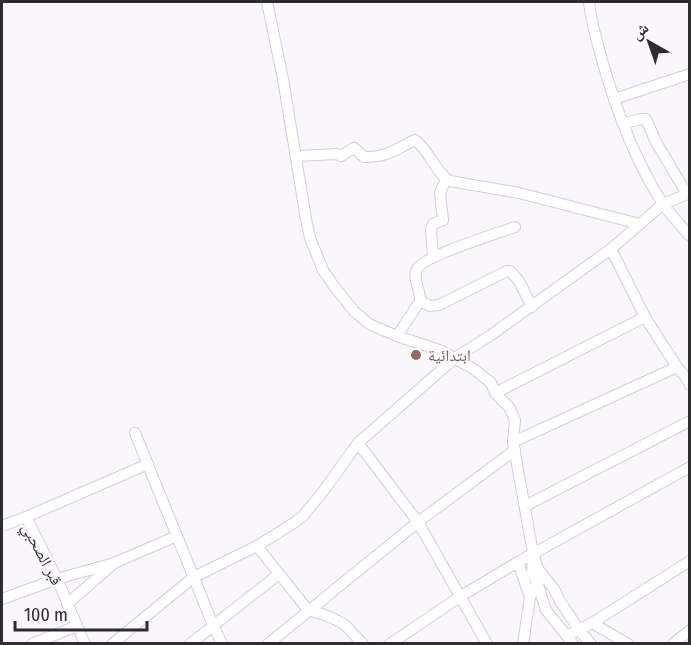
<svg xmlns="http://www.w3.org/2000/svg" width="691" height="645" font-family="'Fira Sans Condensed','Noto Naskh Arabic',sans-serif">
<rect width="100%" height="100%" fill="#faf7fc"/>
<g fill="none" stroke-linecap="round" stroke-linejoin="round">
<g stroke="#d6c9e0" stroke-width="12">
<g id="minor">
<polyline points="267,2 283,79 306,219 310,238 323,270 333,285 354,311 369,324 397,336 442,351 475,370 491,383 495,393 509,407 515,420 513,442 533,553 538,569 554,589 560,601 579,630 591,644"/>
<path d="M 589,2 C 591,22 597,41 602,60 C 616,110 635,161 663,204 C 671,215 681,226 690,236"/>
<polyline points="614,99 690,74"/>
<polyline points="624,123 642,119 646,119 656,142 687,194"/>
<path d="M 296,156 L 337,154 L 341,156 L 354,148 L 364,157 C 386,158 396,149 415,140 C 429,150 437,175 450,181 L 519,193 L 640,224"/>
<polyline points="611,249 645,317 677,367 685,376 690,385"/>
<polyline points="433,257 431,229 433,224 443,220 440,193 446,179"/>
<polyline points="420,301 430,306 439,305 507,271 510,271 519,281 532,307"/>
<path d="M 397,336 L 420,301 C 421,291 412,278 417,269 C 423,256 499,233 515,227"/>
<polyline points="495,393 645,317"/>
<polyline points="135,433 213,625 222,644"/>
<polyline points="513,442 677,367"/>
<polyline points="358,443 418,522 487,644"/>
<polyline points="525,506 690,421"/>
<polyline points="26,517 148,464"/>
<polyline points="2,526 26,517 57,579 85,644"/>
<polyline points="257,546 308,610 328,616 344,624 363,644"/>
<polyline points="533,560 532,573 538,585 546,610 573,644"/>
<polyline points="518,562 530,597"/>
<polyline points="2,599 57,579 114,563 177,536"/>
<polyline points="67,604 112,565"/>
<polyline points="592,623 628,644"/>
<polyline points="567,636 592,623 690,561"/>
<polyline points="32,644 77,626"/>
<polyline points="112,644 194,577 257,546 294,523 303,516 322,493 358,443 455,358 491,335 611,249 663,204 690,193"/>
<polyline points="190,644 279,574"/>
<polyline points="268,644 418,522 515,450"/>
<polyline points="390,644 461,596 518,562 690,467"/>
<polyline points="523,644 530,597 539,581"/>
<polyline points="673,644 690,630"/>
</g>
</g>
<use href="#minor" stroke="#fff" stroke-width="10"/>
</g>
<circle fill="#8d6e63" stroke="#faf7fc" stroke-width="2" cx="416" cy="355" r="6"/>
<g text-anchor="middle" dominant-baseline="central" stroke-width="5" stroke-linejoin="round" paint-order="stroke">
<g font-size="16" fill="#785e54" stroke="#faf7fc" text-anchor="start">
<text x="428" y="355">ابتدائية</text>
</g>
<g font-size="16" fill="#2f2a33" stroke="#faf7fc">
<text transform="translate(42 554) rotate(62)">قبر الصحبي</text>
</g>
</g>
<rect width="691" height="645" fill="none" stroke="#2f2a33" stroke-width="6"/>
<g transform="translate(649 42) rotate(320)" stroke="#faf7fc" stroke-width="4.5" paint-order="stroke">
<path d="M0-4.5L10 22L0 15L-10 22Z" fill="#2f2a33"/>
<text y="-9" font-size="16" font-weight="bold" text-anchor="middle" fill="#2f2a33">ش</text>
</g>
<path d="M15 621v9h132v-9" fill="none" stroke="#2f2a33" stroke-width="3"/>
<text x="24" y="621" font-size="18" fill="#2f2a33" stroke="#faf7fc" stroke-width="4.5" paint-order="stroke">100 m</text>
</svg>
